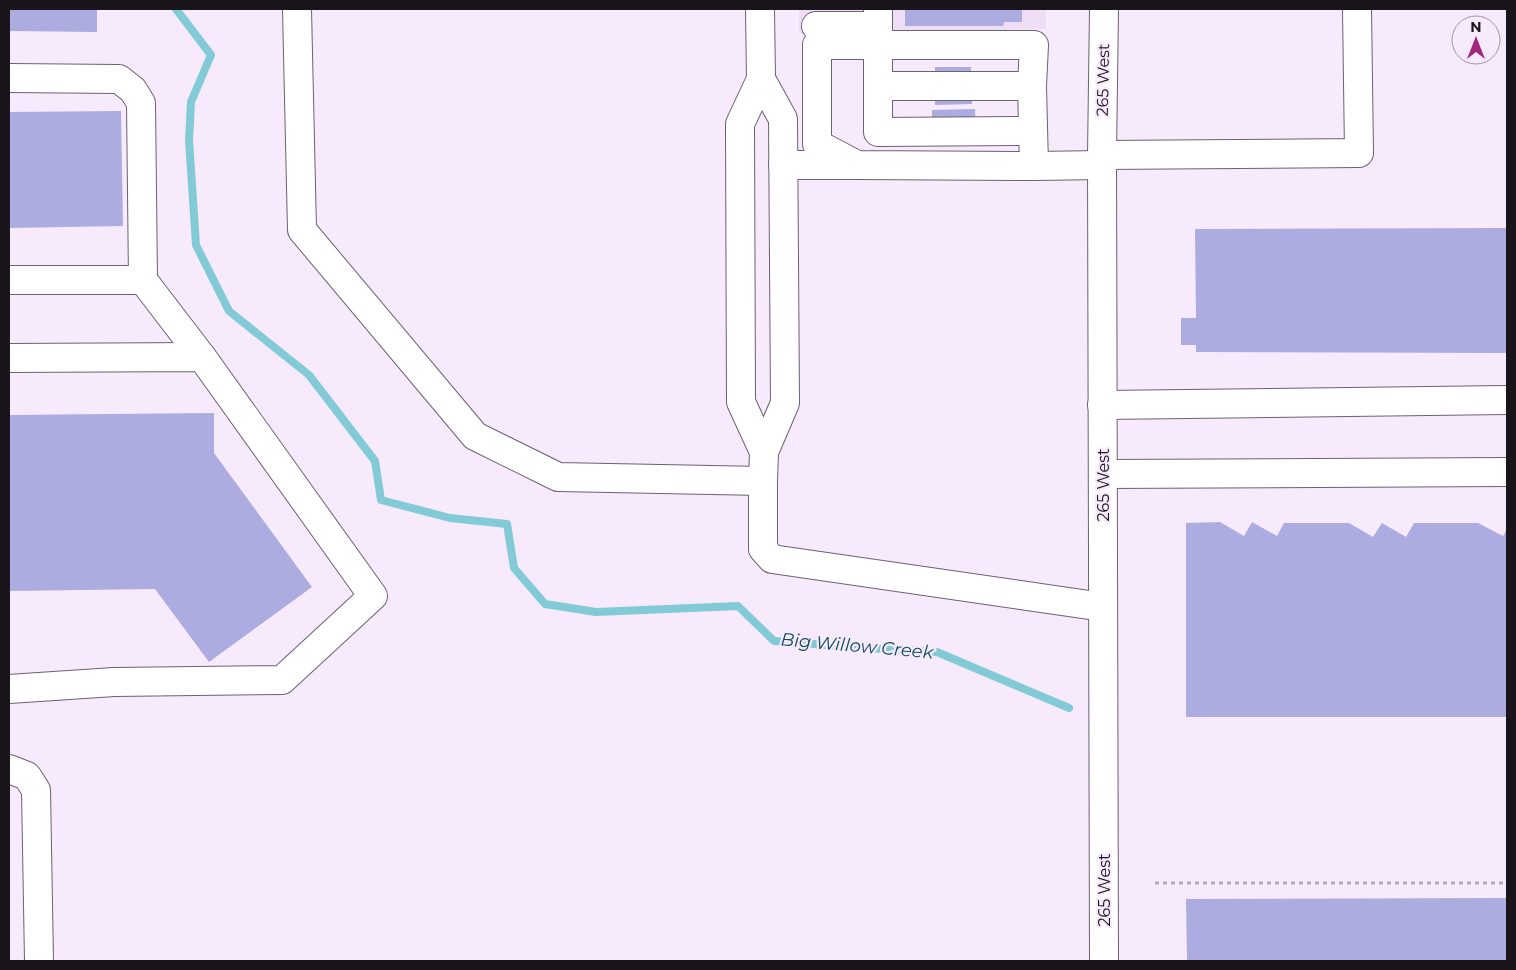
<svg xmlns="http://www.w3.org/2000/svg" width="1516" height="970" font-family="Montserrat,sans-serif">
<rect width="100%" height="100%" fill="#f7eafc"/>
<polygon fill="#eeddf5" points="799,9 1046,9 1046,29 799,34"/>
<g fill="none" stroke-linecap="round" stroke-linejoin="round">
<polyline stroke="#82cad6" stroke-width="8" points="176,9 211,55 191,102 189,140 196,245 229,311 309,375 375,461 381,500 450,518 507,524 514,568 545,604 596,612 738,606 774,641 866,648 937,652 1069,708"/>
</g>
<g fill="#acace0">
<polygon points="9,9 97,9 97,32 9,31"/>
<polygon points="905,9 1022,9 1022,22 1004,22 1003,26 905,26"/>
<polygon points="935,67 971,67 972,104 935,105"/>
<polygon points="975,109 976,141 932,141 932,110"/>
<polygon points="121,111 123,226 9,228 9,112"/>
<polygon points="1507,228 1507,353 1196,352 1196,345 1181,345 1181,318 1196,318 1195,229"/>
<polygon points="214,413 214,453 312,587 209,662 155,589 9,591 9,415"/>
<polygon points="1220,522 1244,536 1252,522 1277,536 1284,523 1349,523 1373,537 1382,523 1406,537 1414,523 1478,523 1503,536 1507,529 1507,717 1186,717 1186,523"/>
<polygon points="1507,898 1507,961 1187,961 1186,899"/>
</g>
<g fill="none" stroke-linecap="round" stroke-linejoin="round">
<g stroke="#6c6170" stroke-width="30">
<g id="minor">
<polyline points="297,9 302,230 475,436 558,477 763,481 763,549 772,559 1103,607"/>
<polyline points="760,9 761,79 740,124 741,402 764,452 763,481"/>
<polyline points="878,9 878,132 1033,131"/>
<polyline points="816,26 878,26"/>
<polyline points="9,78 119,79 133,90 141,103 143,280"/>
<polyline points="761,79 783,119 785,403 764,452"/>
<polyline points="878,86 1032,86"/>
<polyline points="1102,155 1359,153 1357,9"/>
<polyline points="783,165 854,165"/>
<polyline points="1034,166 1032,86 1034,45 817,45 817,144 857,165 1034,166 1102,165"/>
<polyline points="9,280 143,280 202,357"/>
<polyline points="9,358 202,357 373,596 282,680 114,682 9,689"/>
<polyline points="1102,405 1507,400"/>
<polyline points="1103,474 1507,472"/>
<polyline points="9,769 27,776 36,790 39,961"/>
<polyline points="1104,961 1102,155 1104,9"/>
</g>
</g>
<polyline stroke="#b2a8b6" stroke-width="3" stroke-dasharray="4 4" stroke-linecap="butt" points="1155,883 1507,883"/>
<use href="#minor" stroke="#fff" stroke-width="28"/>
</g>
<g text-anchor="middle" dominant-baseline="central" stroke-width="4.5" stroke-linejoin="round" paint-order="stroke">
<g font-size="16" fill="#19151b" stroke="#f7eafc">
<text transform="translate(1103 80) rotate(-89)">265 West</text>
<text transform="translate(1103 485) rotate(-90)">265 West</text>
<text transform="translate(1104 890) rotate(-90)">265 West</text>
</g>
<g font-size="18" font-style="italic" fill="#0c4d56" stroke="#f7eafc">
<text transform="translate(857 646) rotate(5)">Big Willow Creek</text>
</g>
</g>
<rect width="1516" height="970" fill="none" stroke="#19151b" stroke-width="20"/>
<g transform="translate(1476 40)"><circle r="24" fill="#f7eafc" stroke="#9e95a2"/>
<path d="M0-4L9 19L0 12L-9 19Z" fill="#a1287f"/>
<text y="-8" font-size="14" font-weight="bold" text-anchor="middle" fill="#19151b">N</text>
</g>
</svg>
